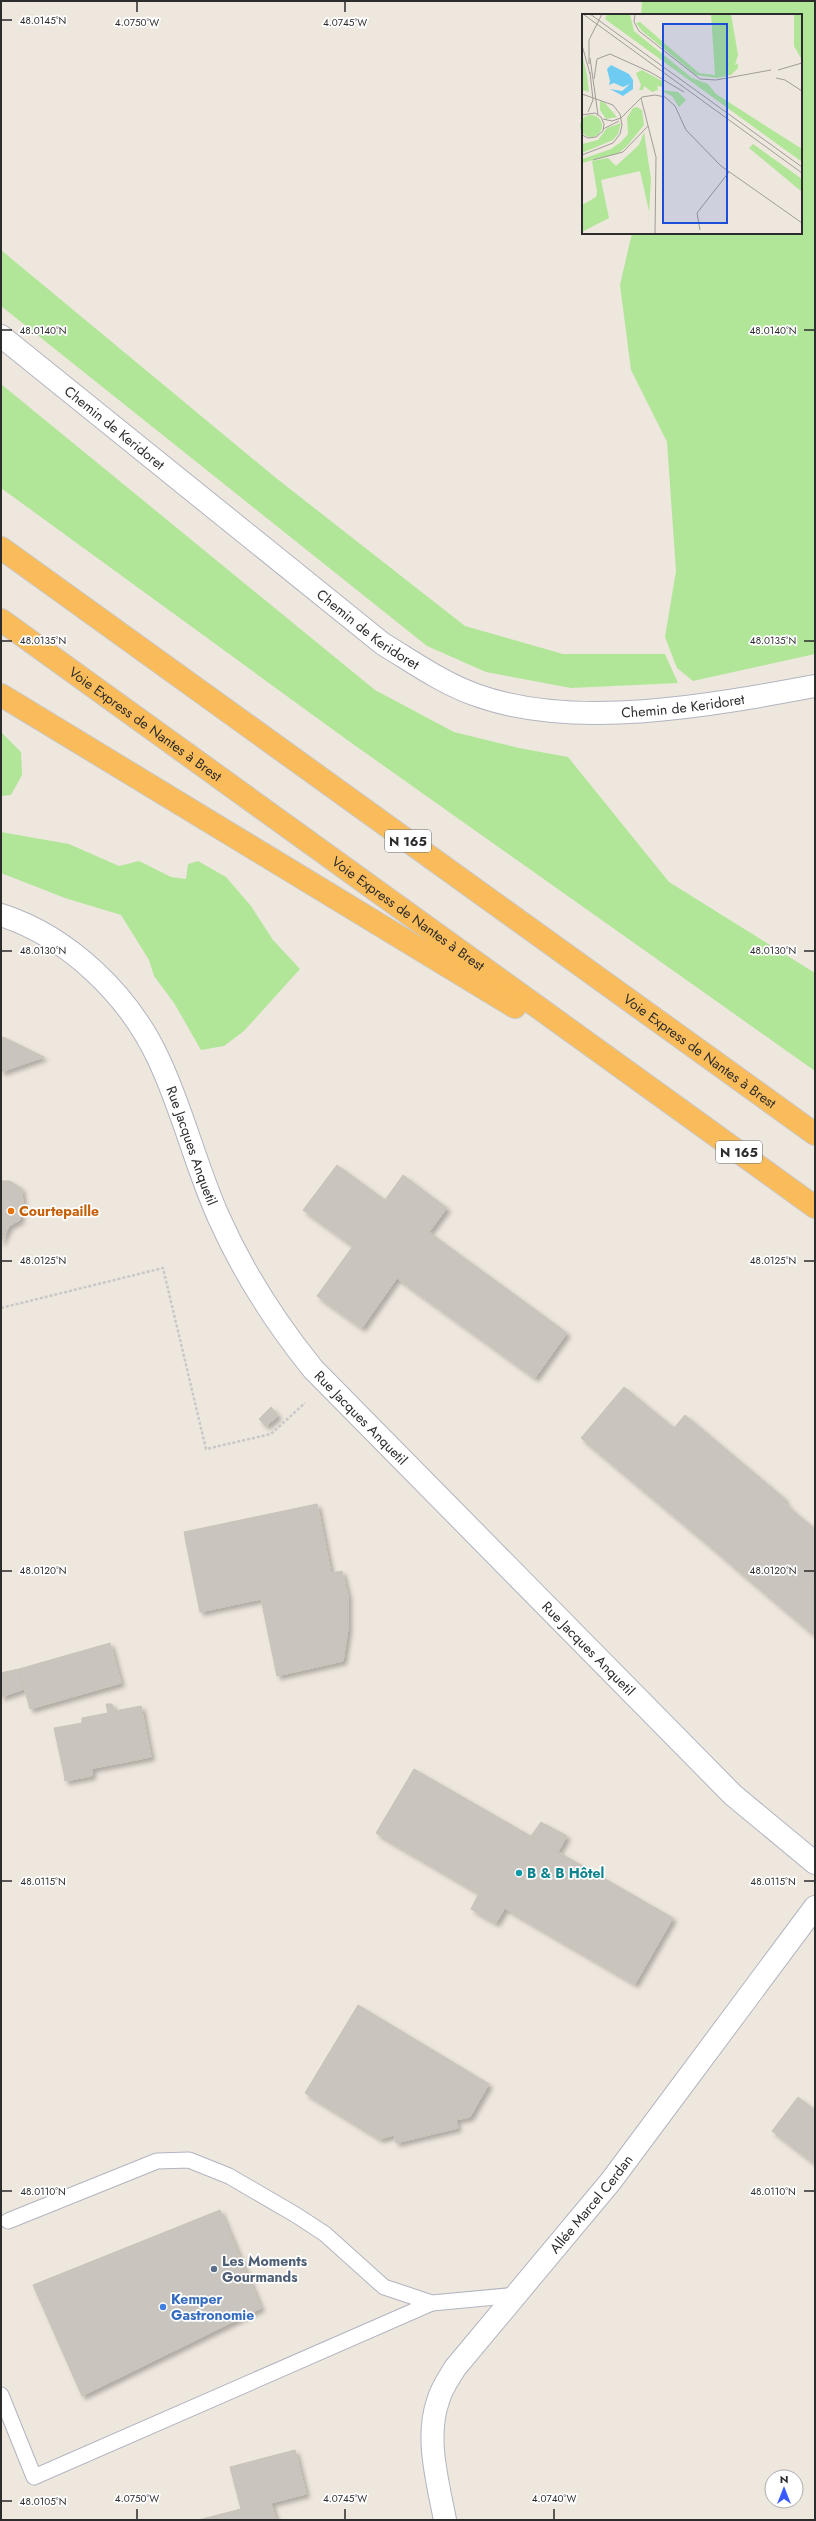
<svg xmlns="http://www.w3.org/2000/svg" width="816" height="2521" font-family="Jost,sans-serif">
<defs>
<filter id="shadow"><feDropShadow dx="3.5" dy="3.5" stdDeviation="2" flood-color="#0004"/></filter>
</defs>
<rect width="100%" height="100%" fill="#eee7de"/>
<g fill="#b1e699">
<polygon points="642,1 815,1 815,654 693,681 677,668 665,637 676,571 667,442 631,370 620,285 632,233 801,233 801,15 641,15"/>
<polygon points="1,250 276,478 465,626 563,654 665,654 678,683 571,688 486,672 427,646 1,306"/>
<polygon points="1,384 375,690 454,732 519,748 568,757 669,882 815,973 815,1071 350,742 1,488"/>
<polygon points="1,732 21,752 22,775 11,795 1,796"/>
<polygon points="1,832 69,844 119,866 139,861 171,877 186,879 188,864 198,861 226,877 251,906 273,940 300,969 244,1031 224,1046 201,1050 174,1003 154,976 149,960 121,915 65,898 1,873"/>
</g>
<g fill="#c9c4bd" stroke="#c9c3b7" filter="url(#shadow)">
<polygon points="3,1037 44,1057 1,1072 1,1038"/>
<polygon points="337,1165 567,1333 535,1378 397,1278 362,1328 317,1296 353,1246 303,1210"/>
<polygon points="403,1175 447,1208 430,1231 385,1200"/>
<polygon points="1,1181 10,1181 21,1188 23,1201 20,1220 9,1226 1,1243"/>
<polygon points="624,1387 674,1428 685,1415 785,1499 784,1501 792,1510 748,1565 724,1544 717,1552 581,1438"/>
<polygon points="271,1407 278,1416 266,1426 259,1419"/>
<polygon points="317,1504 331,1573 342,1571 348,1596 348,1629 343,1661 277,1676 261,1599 200,1612 184,1532"/>
<polygon points="792,1510 815,1529 814,1635 741,1573"/>
<polygon points="724,1544 748,1565 741,1573 717,1552"/>
<polygon points="110,1643 121,1683 30,1709 19,1669"/>
<polygon points="19,1669 24,1689 10,1694 5,1672"/>
<polygon points="5,1672 10,1694 1,1697 1,1673"/>
<polygon points="106,1704 112,1704 114,1711 141,1706 151,1757 64,1774 54,1728 82,1723 82,1718 108,1713"/>
<polygon points="92,1769 92,1776 65,1781 64,1774"/>
<polygon points="414,1769 673,1918 635,1984 376,1833"/>
<polygon points="541,1822 567,1836 558,1852 531,1836"/>
<polygon points="479,1893 505,1908 496,1923 471,1909"/>
<polygon points="358,2005 489,2084 470,2117 456,2120 458,2128 396,2143 394,2135 380,2139 305,2093"/>
<polygon points="798,2097 815,2110 815,2164 772,2131"/>
<polygon points="220,2210 261,2308 82,2396 33,2285"/>
<polygon points="295,2450 306,2494 271,2503 276,2520 198,2520 241,2509 230,2467"/>
</g>
<g fill="none" stroke-linecap="round" stroke-linejoin="round">
<g stroke="#b2b4c0" stroke-width="17">
<g id="service">
<polyline points="8,2221 157,2161 189,2160 229,2176 296,2215 325,2234 384,2287 432,2303 517,2295"/>
<polyline points="1,2395 34,2477 432,2303"/>
</g>
</g>
<g stroke="#b2b4c0" stroke-width="24">
<g id="minor">
<path id="s1" d="M 1,336 L 383,644 C 413,662 442,683 476,695 C 575,731 713,705 815,686"/>
<path id="s2" d="M 1,915 C 69,937 129,995 159,1060 C 183,1111 196,1167 219,1218 C 243,1272 276,1323 313,1369 L 733,1795 L 815,1863"/>
<path id="s3" d="M 445,2520 C 438,2483 425,2438 438,2401 C 441,2389 449,2378 455,2368 L 611,2181 L 815,1907"/>
</g>
</g>
<g stroke="#c8c8c8" stroke-width="24">
<g id="trunk">
<path id="s4" d="M 1,548 L 815,1134"/>
<path id="s5" d="M 1,620 L 815,1207"/>
<polyline points="1,695 515,1007"/>
</g>
</g>
<polyline stroke="#c8c8c8" stroke-width="2.5" stroke-dasharray="3 2" stroke-linecap="butt" points="1,1308 163,1268 206,1449 271,1434 305,1403"/>
<use href="#service" stroke="#fff" stroke-width="15"/>
<use href="#minor" stroke="#fff" stroke-width="22"/>
<use href="#trunk" stroke="#fabc5a" stroke-width="22"/>
</g>
<path fill="none" stroke="#2c2c2c" stroke-width="1.5" d="M 137,2 L 137,12M 345,2 L 345,12M 2,20 L 12,20M 2,330 L 12,330M 804,330 L 814,330M 2,641 L 12,641M 804,641 L 814,641M 2,951 L 12,951M 804,951 L 814,951M 2,1261 L 12,1261M 804,1261 L 814,1261M 2,1571 L 12,1571M 804,1571 L 814,1571M 2,1881 L 12,1881M 804,1881 L 814,1881M 2,2191 L 12,2191M 804,2191 L 814,2191M 2,2501 L 12,2501M 137,2509 L 137,2519M 345,2509 L 345,2519M 554,2509 L 554,2519"/>
<circle fill="#e8710a" stroke="#fff" stroke-width="1.5" cx="11" cy="1211" r="4"/>
<circle fill="#0f9aa8" stroke="#fff" stroke-width="1.5" cx="519" cy="1873" r="4"/>
<circle fill="#5c6f8a" stroke="#fff" stroke-width="1.5" cx="214" cy="2269" r="4"/>
<circle fill="#3f7fe0" stroke="#fff" stroke-width="1.5" cx="163" cy="2307" r="4"/>
<g text-anchor="middle" dominant-baseline="central" stroke-width="3.5" stroke-linejoin="round" paint-order="stroke">
<g fill="#fff" stroke="#6b6b6b" stroke-width="1">
<rect x="385" y="830" width="46" height="22" rx="3"/>
<rect x="716" y="1141" width="46" height="22" rx="3"/>
</g>
<g font-size="13" font-weight="bold" fill="#2c2c2c">
<text x="408" y="841">N 165</text>
<text x="739" y="1152">N 165</text>
</g>
<g font-size="14" fill="#2c2c2c" stroke="#fff">
<text stroke="none"><textPath href="#s1" startOffset="146">Chemin de Keridoret</textPath></text>
<text stroke="none"><textPath href="#s1" startOffset="470">Chemin de Keridoret</textPath></text>
<text stroke="none"><textPath href="#s1" startOffset="806">Chemin de Keridoret</textPath></text>
<text stroke="none"><textPath href="#s5" startOffset="178">Voie Express de Nantes à Brest</textPath></text>
<text stroke="none"><textPath href="#s5" startOffset="502">Voie Express de Nantes à Brest</textPath></text>
<text stroke="none"><textPath href="#s4" startOffset="861">Voie Express de Nantes à Brest</textPath></text>
<text stroke="none"><textPath href="#s2" startOffset="312">Rue Jacques Anquetil</textPath></text>
<text stroke="none"><textPath href="#s2" startOffset="636">Rue Jacques Anquetil</textPath></text>
<text stroke="none"><textPath href="#s2" startOffset="960">Rue Jacques Anquetil</textPath></text>
<text stroke="none"><textPath href="#s3" startOffset="371">Allée Marcel Cerdan</textPath></text>
</g>
<g font-size="14" font-weight="bold" fill="#c56008" stroke="#fff" text-anchor="start">
<text x="19" y="1211">Courtepaille</text>
</g>
<g font-size="14" font-weight="bold" fill="#0d838f" stroke="#fff" text-anchor="start">
<text x="527" y="1873">B &amp; B Hôtel</text>
</g>
<g font-size="14" font-weight="bold" fill="#4e5e75" stroke="#fff" text-anchor="start">
<text x="222" y="2261">Les Moments<tspan x="222" dy="16">Gourmands</tspan></text>
</g>
<g font-size="14" font-weight="bold" fill="#366cbe" stroke="#fff" text-anchor="start">
<text x="171" y="2299">Kemper<tspan x="171" dy="16">Gastronomie</tspan></text>
</g>
</g>
<g transform="translate(582 14)">
<rect width="220" height="220" fill="#eee7de"/>
<path d="M 48,0 L 52,17 L 110,64 L 126,70 L 134,80 L 220,135 L 220,148 L 23,5 L 25,1 ZM 129,0 L 149,0 L 156,41 L 153,51 L 156,49 L 156,54 L 149,61 L 135,64 L 114,61 L 60,17 L 54,9 L 58,8 L 117,59 L 133,61 ZM 212,0 L 220,0 L 220,46 L 212,32 ZM 0,40 L 5,61 L 7,78 L 0,76 ZM 60,56 L 80,67 L 82,73 L 75,72 L 76,76 L 70,78 L 62,72 L 61,76 L 57,76 L 59,71 L 54,59 ZM 78,76 L 96,78 L 104,86 L 97,93 L 90,82 ZM 18,87 L 23,89 L 35,103 L 24,105 L 18,96 ZM 55,93 L 60,96 L 62,111 L 45,132 L 37,139 L 0,149 L 0,145 L 29,135 L 39,128 L 46,120 L 45,104 L 51,94 ZM-2 112a11 11 0 1 1 22 0a11 11 0 1 1-22 0ZM 39,109 L 36,120 L 31,126 L 0,139 L 0,130 L 16,126 L 25,114 ZM 62,118 L 69,165 L 66,220 L 67,197 L 58,157 L 19,166 L 27,204 L 0,218 L 0,191 L 14,183 L 15,178 L 10,147 L 26,144 L 34,152 L 57,131 ZM 171,130 L 220,165 L 220,178 L 167,134 Z" fill="#b1e699"/>
<path d="M 29,51 L 47,60 L 51,66 L 51,75 L 41,82 L 28,75 L 40,77 L 48,70 L 41,73 L 32,69 L 27,71 L 28,67 L 25,55 Z" fill="#6eccf2"/>
<path fill="none" stroke="#a09c97" stroke-width="1" d="M 1,0 L 220,159M 8,0 L 220,153M 53,0 L 52,8 L 57,17 L 118,65 L 134,66 L 189,56M 0,31 L 8,60M 8,44 L 16,101M 7,50 L 7,26 L 20,0M 196,56 L 220,49M 194,64 L 203,66 L 220,77M 12,65 L 15,45 L 28,40 L 68,58 L 102,78M 0,80 L 31,91 L 38,100 L 40,111 L 38,120 L 31,129 L 0,141M 59,84 L 74,143 L 73,220M 6,98 L 11,86 L 8,58M 0,101 L 13,99 L 19,103 L 22,110 L 21,117 L 14,123 L 6,124 L 0,121M 21,105 L 30,107 L 39,104 L 60,83 L 73,81 L 83,83 L 93,92 L 104,116 L 139,152 L 220,209M 21,115 L 37,107M 11,146 L 41,138 L 66,112M 118,216 L 115,199 L 147,158"/>
<path fill="#1d4ed8" fill-opacity="0.15" stroke="#1d4ed8" stroke-width="2" d="M 81,10 L 145,10 L 145,209 L 81,209 Z"/>
<rect width="220" height="220" fill="none" stroke="#2c2c2c" stroke-width="2"/>
</g>
<g font-size="10" text-anchor="middle" fill="#2c2c2c" stroke="#fff" stroke-width="3.5" stroke-linejoin="round" paint-order="stroke">
<text x="43" y="24">48.0145°N</text>
<text x="137" y="26">4.0750°W</text>
<text x="345" y="26">4.0745°W</text>
<text x="43" y="334">48.0140°N</text>
<text x="773" y="334">48.0140°N</text>
<text x="43" y="644">48.0135°N</text>
<text x="773" y="644">48.0135°N</text>
<text x="43" y="954">48.0130°N</text>
<text x="773" y="954">48.0130°N</text>
<text x="43" y="1264">48.0125°N</text>
<text x="773" y="1264">48.0125°N</text>
<text x="43" y="1574">48.0120°N</text>
<text x="773" y="1574">48.0120°N</text>
<text x="43" y="1885">48.0115°N</text>
<text x="773" y="1885">48.0115°N</text>
<text x="43" y="2195">48.0110°N</text>
<text x="773" y="2195">48.0110°N</text>
<text x="137" y="2502">4.0750°W</text>
<text x="345" y="2502">4.0745°W</text>
<text x="554" y="2502">4.0740°W</text>
<text x="43" y="2505">48.0105°N</text>
</g>
<rect width="816" height="2521" fill="none" stroke="#2c2c2c" stroke-width="4"/>
<g transform="translate(784 2489)"><circle r="19" fill="#ffffff" stroke="#ababab"/>
<path d="M0-3L7 15L0 10L-7 15Z" fill="#3a5aff"/>
<text y="-6" font-size="11" font-weight="bold" text-anchor="middle" fill="#2c2c2c">N</text>
</g>
</svg>
